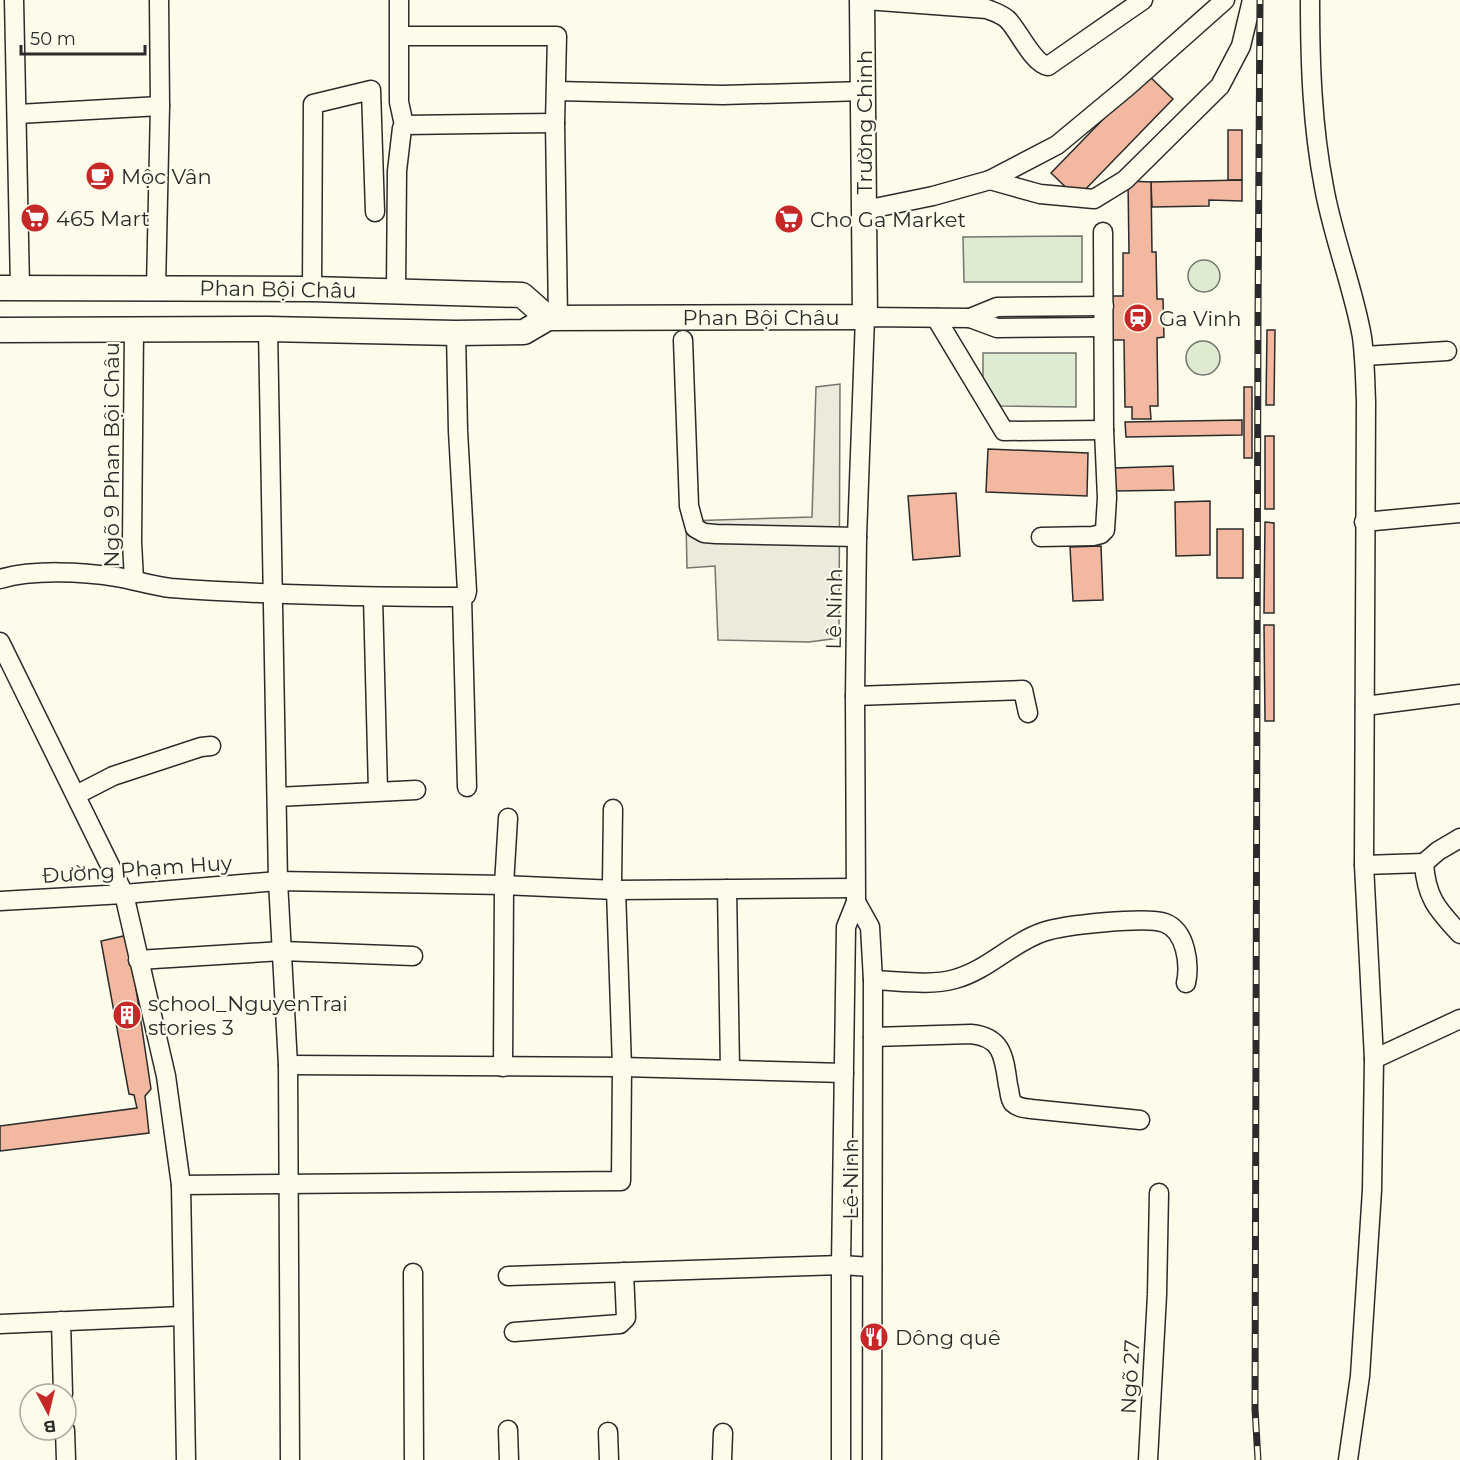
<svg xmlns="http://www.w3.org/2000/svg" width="1460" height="1460" font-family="Montserrat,sans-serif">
<rect width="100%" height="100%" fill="#fdfbea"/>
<g fill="#deebd1" stroke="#74746e" stroke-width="1.5">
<polygon points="1082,236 1082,282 964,282 963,237"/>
<circle cx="1204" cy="276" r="16"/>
<circle cx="1203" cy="358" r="17"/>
<polygon points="983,353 1076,353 1076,407 1001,406 983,384"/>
</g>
<polygon fill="#eceadb" stroke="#74746e" stroke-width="1.5" points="840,384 839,638 809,642 718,640 715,566 687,568 686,521 812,517 816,387"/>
<g fill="#f2b8a0" stroke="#2b2b2b" stroke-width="1.5">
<polygon points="1147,74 1173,99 1077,198 1051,173"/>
<rect x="1228" y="130" width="14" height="50"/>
<polygon points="1242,180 1242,201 1209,200 1209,206 1152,207 1151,182"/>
<polygon points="1128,181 1151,182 1152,252 1156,252 1157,299 1163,299 1164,337 1157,338 1158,406 1150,406 1151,419 1132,419 1132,407 1125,407 1124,340 1112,340 1112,296 1123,296 1123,253 1129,253"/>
<polygon points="1267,330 1275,330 1274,405 1266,405"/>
<rect x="1244" y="387" width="8" height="71"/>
<polygon points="1242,420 1242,435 1126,437 1125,422"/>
<rect x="1265" y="436" width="9" height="73"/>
<polygon points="988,449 1088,453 1087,496 986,492"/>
<polygon points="1173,466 1174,490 1115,491 1115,468"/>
<polygon points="956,493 960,556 913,560 908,496"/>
<polygon points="1210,501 1210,555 1176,556 1175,502"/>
<polygon points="1265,522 1274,523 1274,613 1264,613"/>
<rect x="1217" y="529" width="26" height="49"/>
<polygon points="1101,546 1103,600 1073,601 1070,547"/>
<polygon points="1264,625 1274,625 1274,721 1265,721"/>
<polygon points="128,935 151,1089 145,1096 149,1133 0,1151 0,1126 137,1108 134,1095 129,1094 101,941"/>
</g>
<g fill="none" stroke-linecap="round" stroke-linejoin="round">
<g stroke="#2b2b2b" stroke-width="21">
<g id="minor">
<polyline points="14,0 20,287"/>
<path d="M 866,0 L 987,9 C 994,12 1002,14 1008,20 C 1019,31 1033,64 1048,66 L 1143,0"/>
<path d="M 1310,0 C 1310,62 1312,125 1324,187 C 1333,238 1353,286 1362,337 C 1365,359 1365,380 1366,401 L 1364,865 L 1374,1059 L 1372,1190 L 1360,1376 L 1348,1460"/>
<polyline points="400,36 557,36 555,123 558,317"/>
<polyline points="557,91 723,95 865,91"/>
<polyline points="18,114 160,106"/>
<polyline points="404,125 555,123"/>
<polyline points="990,180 1040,194 1094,199 1125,180 1220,86 1241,46 1252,0"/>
<polyline points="865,210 933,196 990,180 1057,145 1127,87 1225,0"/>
<polyline points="156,288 160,106 159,0"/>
<polyline points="312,289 313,104 371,90 375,212"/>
<polyline points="396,291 397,171 402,128 404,125 399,102 399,0"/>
<polyline points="936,318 1004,431 1104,430"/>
<polyline points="970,318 997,307 1104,306"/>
<polyline points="268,329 278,881 288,1065 290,1460"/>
<polyline points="683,340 689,506 695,528 704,533 716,534 857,537"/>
<polyline points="1364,356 1447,351"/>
<polyline points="1364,522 1460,513"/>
<polyline points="1041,537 1093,536 1101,534 1105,530 1107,498 1104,430 1103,232"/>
<path d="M 0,579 C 34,569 83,572 117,577 C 135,580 153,586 171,588 C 268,595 365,597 462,597 L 466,595 L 467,591 L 458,431 L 456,333"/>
<polyline points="134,580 132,542 134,330"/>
<polyline points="373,597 378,791"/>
<polyline points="462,597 467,787"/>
<polyline points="0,642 124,894 166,1076 181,1185 186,1460"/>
<polyline points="855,696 1023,690 1028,713"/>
<polyline points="1365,706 1460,694"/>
<polyline points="76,795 113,776 201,747 211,746"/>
<polyline points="277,797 416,790"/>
<path d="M 1460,838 L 1438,851 L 1424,863 C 1426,898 1438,910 1460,934"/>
<polyline points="1364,865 1424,863"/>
<polyline points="727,889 730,1069"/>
<polyline points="0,901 124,894 278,881 504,885 616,890 855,888"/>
<polyline points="856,902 870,927 873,980 872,1460"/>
<polyline points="138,960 282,951 413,956"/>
<path d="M 873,980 C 900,981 930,986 955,979 C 988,970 1011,943 1043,932 C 1063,925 1147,916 1165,923 C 1186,931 1190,964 1186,983"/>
<path d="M 873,1037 L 971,1034 C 1003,1037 1004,1058 1008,1085 C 1010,1091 1009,1098 1013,1103 C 1018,1108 1025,1108 1031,1109 L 1140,1120"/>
<polyline points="1374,1059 1460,1019"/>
<polyline points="288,1065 622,1067 844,1073"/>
<polyline points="503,1067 504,885 508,818"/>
<polyline points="181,1185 621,1181 622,1067 616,890 612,883 613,809"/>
<polyline points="413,1273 414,1460"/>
<polyline points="508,1276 841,1265 872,1267"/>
<polyline points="61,1321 63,1394"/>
<polyline points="0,1324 183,1316"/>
<polyline points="514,1332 620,1324 626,1318 624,1272"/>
<polyline points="65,1430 66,1460"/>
<polyline points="508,1430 509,1460"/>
<polyline points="608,1432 609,1460"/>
<polyline points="722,1460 723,1433"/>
<polyline points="841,1460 841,1265 846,927 856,902 855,696 857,537 865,317 970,318 997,328 1103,327"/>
<polyline points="1148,1460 1157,1295 1159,1193"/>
</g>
</g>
<g stroke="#2b2b2b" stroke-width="27">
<g id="major">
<polyline points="0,288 312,289 522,295 548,318"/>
<polyline points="0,330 268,329 456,333 524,332 548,318 865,317 862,0"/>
</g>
</g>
<use href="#minor" stroke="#fdfbea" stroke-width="18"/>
<use href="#major" stroke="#fdfbea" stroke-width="24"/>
<g stroke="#2b2b2b" stroke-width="7">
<polyline id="rail" points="1258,1460 1255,1409 1258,317 1260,0"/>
</g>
<use href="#rail" stroke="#fdfbea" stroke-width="4.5" stroke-dasharray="14" stroke-linecap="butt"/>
</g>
<defs>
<g id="cafe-disc" transform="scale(1.5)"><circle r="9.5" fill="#c62828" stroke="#fdfbea"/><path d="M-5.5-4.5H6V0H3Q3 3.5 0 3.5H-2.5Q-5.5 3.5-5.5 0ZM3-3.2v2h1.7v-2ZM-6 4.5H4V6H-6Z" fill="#fff"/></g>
<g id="supermarket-disc" transform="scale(1.5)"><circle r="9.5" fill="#c62828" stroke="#fdfbea"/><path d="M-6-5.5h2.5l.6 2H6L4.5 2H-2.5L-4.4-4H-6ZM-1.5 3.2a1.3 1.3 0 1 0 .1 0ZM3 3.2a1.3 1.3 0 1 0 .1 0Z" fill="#fff"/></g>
<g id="station-disc" transform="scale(1.5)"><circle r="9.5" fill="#c62828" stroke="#fdfbea"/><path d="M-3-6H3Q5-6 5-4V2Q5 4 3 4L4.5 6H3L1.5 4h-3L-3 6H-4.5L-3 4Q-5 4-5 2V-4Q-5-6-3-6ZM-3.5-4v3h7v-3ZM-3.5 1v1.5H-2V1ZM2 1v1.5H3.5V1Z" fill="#fff"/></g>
<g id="building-disc" transform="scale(1.5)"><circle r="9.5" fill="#c62828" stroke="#fdfbea"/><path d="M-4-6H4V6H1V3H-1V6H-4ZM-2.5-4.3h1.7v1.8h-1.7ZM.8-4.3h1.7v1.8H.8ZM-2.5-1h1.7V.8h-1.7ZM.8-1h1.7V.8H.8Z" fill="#fff"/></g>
<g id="restaurant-disc" transform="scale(1.5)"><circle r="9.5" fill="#c62828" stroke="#fdfbea"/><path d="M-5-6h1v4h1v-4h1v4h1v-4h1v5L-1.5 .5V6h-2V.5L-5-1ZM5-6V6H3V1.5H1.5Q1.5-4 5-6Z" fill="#fff"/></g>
</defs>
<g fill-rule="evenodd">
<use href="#cafe-disc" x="100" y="176"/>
<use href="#supermarket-disc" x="35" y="218"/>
<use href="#supermarket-disc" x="789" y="219"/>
<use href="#station-disc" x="1138" y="318"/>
<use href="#building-disc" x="127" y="1015"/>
<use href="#restaurant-disc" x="874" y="1337"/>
</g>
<g text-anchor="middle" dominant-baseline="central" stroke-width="4.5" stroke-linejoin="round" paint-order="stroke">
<g font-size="21" fill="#2b2b2b" stroke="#fdfbea">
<text transform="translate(864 122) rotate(-90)">Trường Chinh</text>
<text transform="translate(278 289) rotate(1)">Phan Bội Châu</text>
<text x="761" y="317">Phan Bội Châu</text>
<text transform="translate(111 455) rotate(-90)">Ngõ 9 Phan Bội Châu</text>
<text transform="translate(834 609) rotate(-89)">Lê Ninh</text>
<text transform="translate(137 869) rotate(-4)">Đường Phạm Huy</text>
<text transform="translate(850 1179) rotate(-90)">Lê Ninh</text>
<text transform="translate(1130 1377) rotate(-87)">Ngõ 27</text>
</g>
<g font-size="21" fill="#2b2b2b" stroke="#fdfbea" text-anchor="start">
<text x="121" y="176">Mộc Vân</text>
<text x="56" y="218">465 Mart</text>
<text x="810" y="219">Cho Ga Market</text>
<text x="1159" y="318">Ga Vinh</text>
<text x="148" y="1003">school_NguyenTrai<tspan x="148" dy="24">stories 3</tspan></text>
<text x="895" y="1337">Dông quê</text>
</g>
</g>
<g transform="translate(48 1412) rotate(173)"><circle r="28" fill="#fdfbea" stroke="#a9a89e" stroke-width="1.5"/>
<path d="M0-4.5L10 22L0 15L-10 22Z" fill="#c62828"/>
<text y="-9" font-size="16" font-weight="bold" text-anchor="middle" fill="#2b2b2b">B</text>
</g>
<path d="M21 45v9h124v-9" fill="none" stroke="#2b2b2b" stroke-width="3"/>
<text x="30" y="45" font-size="18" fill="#2b2b2b" stroke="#fdfbea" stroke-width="4.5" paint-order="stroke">50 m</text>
</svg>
